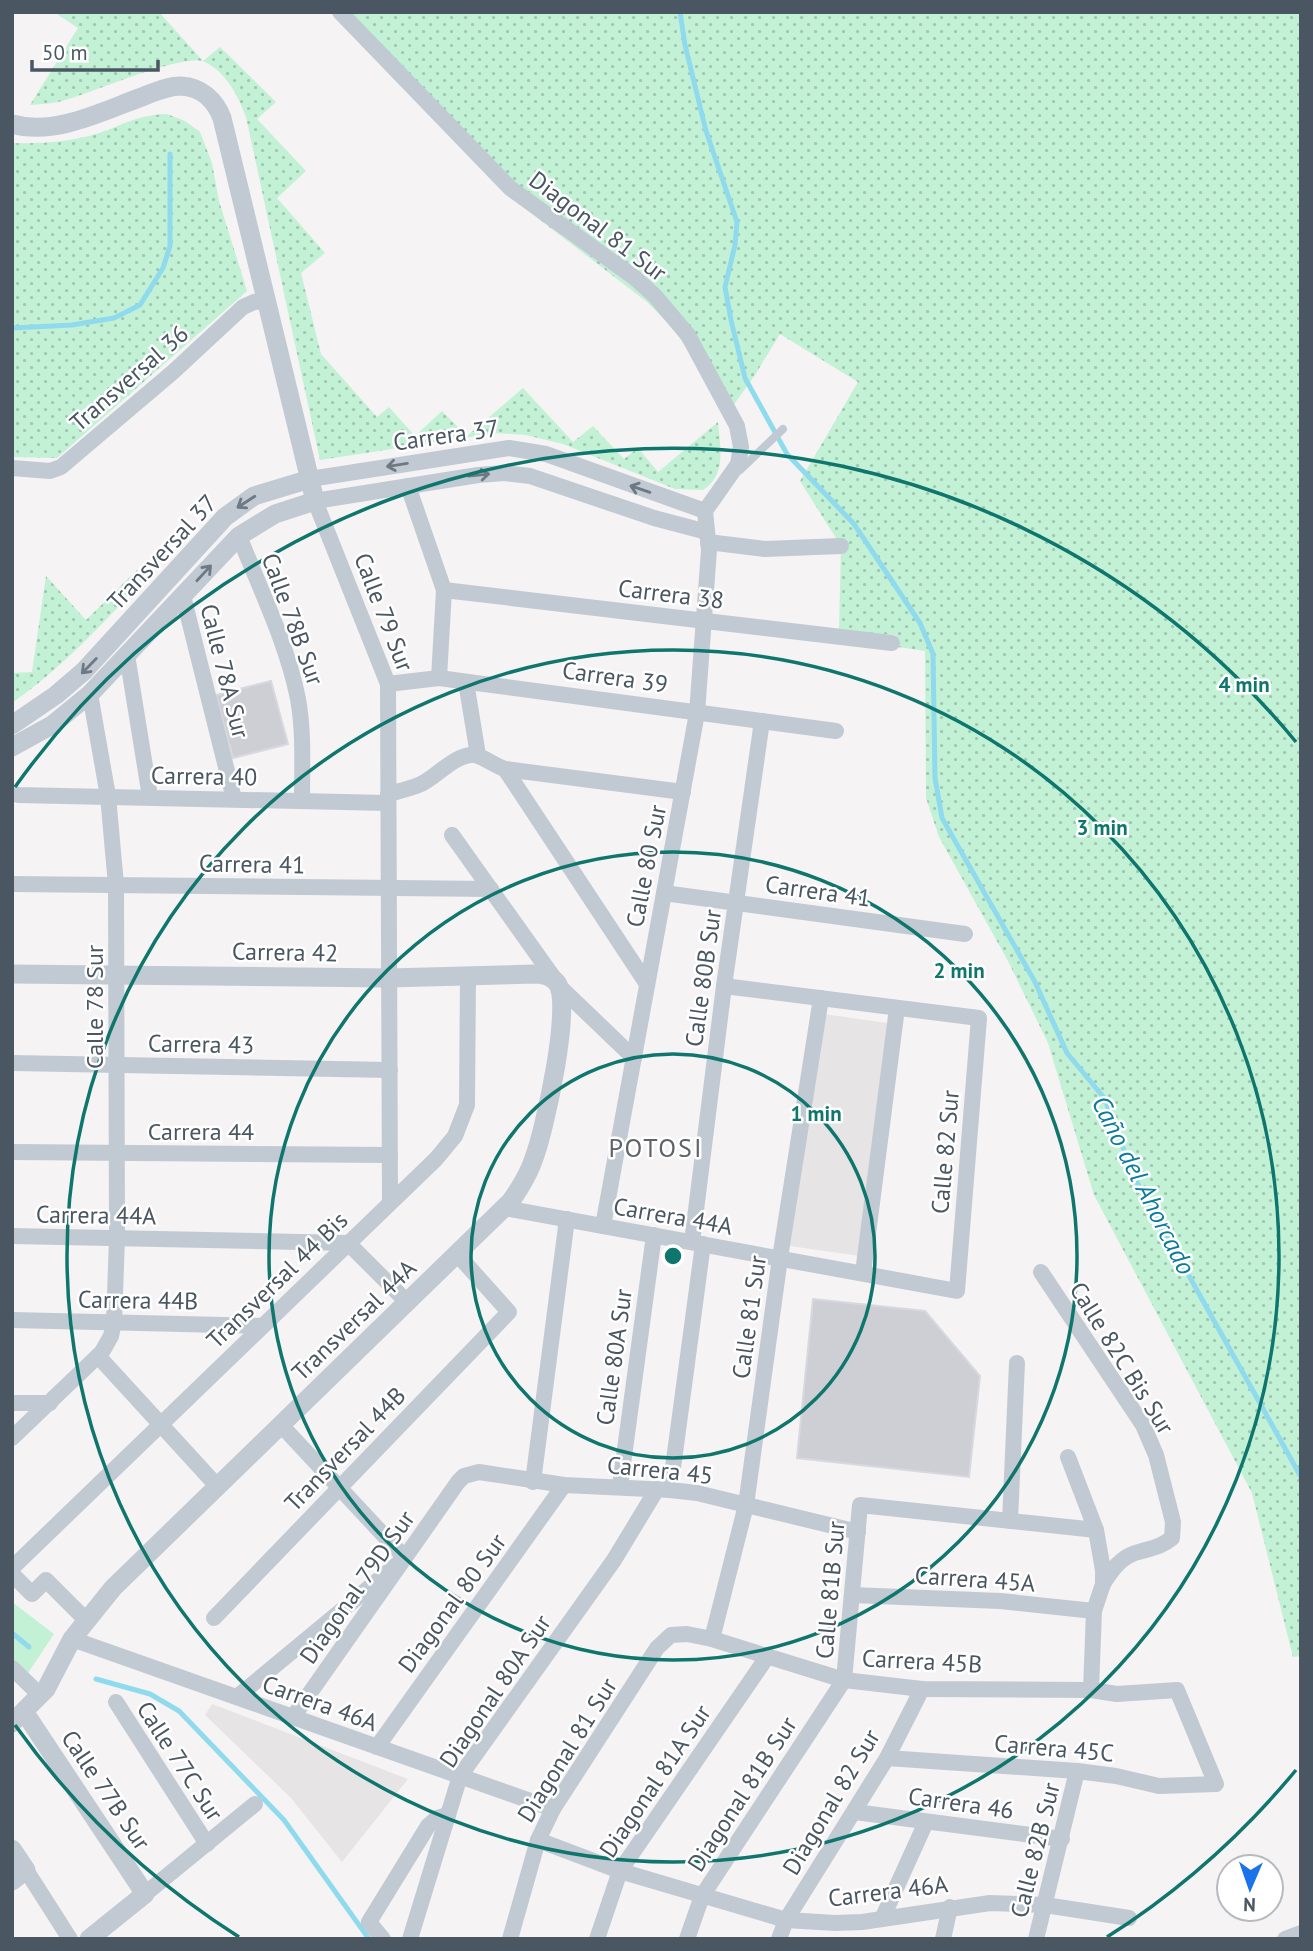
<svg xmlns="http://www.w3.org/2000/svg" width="1313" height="1951" font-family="'PT Sans',sans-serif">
<defs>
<pattern id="grass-dots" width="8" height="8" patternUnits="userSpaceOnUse" patternTransform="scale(1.75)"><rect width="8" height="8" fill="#c3f1d5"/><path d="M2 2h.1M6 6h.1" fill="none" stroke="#a0c6b0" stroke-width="1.8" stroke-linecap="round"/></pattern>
</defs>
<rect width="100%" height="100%" fill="#f5f3f3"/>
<g fill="#e6e4e5">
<polygon points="824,1014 894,1024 860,1256 790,1246"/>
<polygon points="212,1704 408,1779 342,1862 291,1798 205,1715"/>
</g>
<g fill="url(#grass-dots)">
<path d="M 54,12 L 159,12 L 203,61 L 220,47 L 276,102 L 257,119 L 306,171 L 277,198 L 325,253 L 301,273 L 321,354 L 377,417 L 389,407 L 415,436 L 442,411 L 467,436 L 523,388 L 573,442 L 593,426 L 624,459 L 638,448 L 658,472 L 718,422 C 720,447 727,475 703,490 L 675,489 L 563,444 L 526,435 L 496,433 L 320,460 L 246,117 C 238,96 227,73 205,62 C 183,52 90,94 62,101 C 51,104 41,104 30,105 L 78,28 Z"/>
<polygon points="331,12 1301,12 1301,1656 1293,1657 1252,1493 1094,1195 1048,1043 1008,961 939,837 926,798 925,651 898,647 896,635 839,631 841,546 800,481 858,382 780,334 755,375 725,417 688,350 671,326 647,302 514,200"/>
<path d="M 167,114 L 185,121 L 200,132 L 212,163 L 219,201 L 247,291 L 57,458 L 12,457 L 12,143 C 41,144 71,142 99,133 C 125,124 138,115 167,114 Z"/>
<path d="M 137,570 L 144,580 C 102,624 62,668 12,703 L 12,673 L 32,672 L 46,576 L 86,620 Z"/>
</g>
<polygon fill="#c3f1d5" points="12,1602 54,1634 28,1673 12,1659"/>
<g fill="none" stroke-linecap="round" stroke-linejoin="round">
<g stroke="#90daee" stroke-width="5">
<polyline points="680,12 685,45 706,131 737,222 735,245 725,287 731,320 745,378 787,454 854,524 920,623 933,654 935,778 942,818 1035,982 1067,1053 1105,1099 1134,1177 1301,1477"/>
<polyline points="12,328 72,325 114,318 140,305 163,268 170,246 170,154"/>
<polyline points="12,1633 29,1647"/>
<polyline points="96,1679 150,1694 179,1711 284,1820 369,1939"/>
</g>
</g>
<g fill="#cdcfd5" stroke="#d7d9de" stroke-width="2">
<polygon points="271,681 288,744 233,758 216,695"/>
<polygon points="813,1299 925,1311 980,1376 969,1477 797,1458"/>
</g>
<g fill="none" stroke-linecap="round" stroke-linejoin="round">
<polyline stroke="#c1cad2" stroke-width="8" points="740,470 783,429"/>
<g stroke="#c1cad2" stroke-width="16">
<polyline points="340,12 510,188 635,278 655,296 688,335 737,426 741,447 738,464 705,511 709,550 697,713 603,1226"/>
<polyline points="12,468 50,471 61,467 173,372 243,307 254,302 267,301"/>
<polyline points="310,479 509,448 546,454 705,511"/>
<polyline points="408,486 444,590 439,678"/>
<path d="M 239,536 C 260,589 287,643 298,699 C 304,732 302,767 302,801"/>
<polyline points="708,542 765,549 841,546"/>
<polyline points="444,590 892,643"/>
<polyline points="183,596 234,799"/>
<polyline points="127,655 150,797"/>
<polyline points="466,682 478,755"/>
<polyline points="388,684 439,678 836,731"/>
<polyline points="505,769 647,984"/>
<polyline points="12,793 18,795 388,803"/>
<path d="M 388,794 C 399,791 410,789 421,784 C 437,776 457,753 474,755 C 483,756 495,766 505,769 L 683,792"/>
<polyline points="452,835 556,981"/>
<polyline points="12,884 491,889"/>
<polyline points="664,893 965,934"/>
<polyline points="560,987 634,1058"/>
<polyline points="12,1063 390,1070"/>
<polyline points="12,1152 390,1155"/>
<polyline points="390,1202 388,684 315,501 478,475 504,473 530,476 654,518 707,532"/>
<polyline points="504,1208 957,1291 979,1018 724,986"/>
<polyline points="12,1236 348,1243 407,1302"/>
<polyline points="692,1242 724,986 762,721"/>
<path d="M 1041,1272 L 1143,1425 L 1156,1455 L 1173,1522 L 1172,1538 C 1160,1548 1150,1548 1135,1553 C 1120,1558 1111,1571 1103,1584"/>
<polyline points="863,1273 897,1008"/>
<polyline points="12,1320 262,1326"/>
<polyline points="98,1356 218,1487"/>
<polyline points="12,1403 50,1403"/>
<polyline points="12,1438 102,1352 111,1336 114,1322 117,1238 116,885 108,796 90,694"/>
<polyline points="1068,1457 1096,1530 1103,1570 1103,1584 1094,1611 1091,1690"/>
<polyline points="533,1482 567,1219"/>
<polyline points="620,1486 654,1235"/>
<polyline points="670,1490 703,1244"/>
<polyline points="1010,1521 1017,1363"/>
<polyline points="12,1568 436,1159 455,1136 467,1105 468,976"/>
<polyline points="12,1574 32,1594 46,1580 86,1620"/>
<polyline points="852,1595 1000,1601 1094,1611"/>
<polyline points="214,1618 509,1312 457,1254"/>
<polyline points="72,1639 553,1809"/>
<polyline points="712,1639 746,1505 780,1258 821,998"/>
<polyline points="12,1668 41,1696"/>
<polyline points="237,1697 405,1558 281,1425"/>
<polyline points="116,1702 207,1844"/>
<polyline points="293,1717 458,1482 464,1476 479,1472 564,1485 670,1490 697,1493 858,1532"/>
<polyline points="377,1747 564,1485"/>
<polyline points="855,1812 1062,1839"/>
<polyline points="538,1840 620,1871 786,1920 835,1923 862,1922 990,1903 1045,1905 1129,1918"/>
<polyline points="26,1870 70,1939"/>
<polyline points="145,1894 255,1804"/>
<polyline points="882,1919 926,1822"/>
<polyline points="383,1939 369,1922 428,1826 437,1818 448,1815"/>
<polyline points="410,1939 460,1776 614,1560 657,1489"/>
<polyline points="510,1939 538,1840 553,1809 657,1648 671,1635 687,1634 712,1639 844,1680 922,1689 1091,1690 1117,1694 1177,1690 1216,1784 1159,1786 1116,1776 1077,1771 887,1758"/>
<polyline points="597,1939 620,1871 767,1657"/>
<polyline points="687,1939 702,1896 844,1680 860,1505 1096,1530"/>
<polyline points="779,1939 786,1920 887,1758 922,1689"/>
<polyline points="943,1939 950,1907"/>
<polyline points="1036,1939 1077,1771"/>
<polyline points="1285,1939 1301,1933"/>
</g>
<g stroke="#c1cad2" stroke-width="19">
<path d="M 12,124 C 54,136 101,112 139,98 C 152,93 167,86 181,86 C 201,87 215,100 222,118 L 315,501 L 275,514 L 239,536 L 90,694 L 52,725 L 12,747"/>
<polyline points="12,725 56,695 84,671 225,517 254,496 310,479"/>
<path d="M 12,974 L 389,978 L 533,974 C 542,974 551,975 557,983 C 573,1004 544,1132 534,1158 C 529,1174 520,1188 511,1201 L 113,1588 L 72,1639 L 46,1689 L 12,1723"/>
<polyline points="25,1713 145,1894 89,1939"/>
<polyline points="12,1849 26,1870 12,1881"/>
</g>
</g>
<defs><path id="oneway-shaft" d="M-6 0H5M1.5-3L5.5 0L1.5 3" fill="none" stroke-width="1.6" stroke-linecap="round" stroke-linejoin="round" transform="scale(1.75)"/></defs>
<g stroke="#6e7983">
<use href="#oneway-shaft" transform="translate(397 465) rotate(171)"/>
<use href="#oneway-shaft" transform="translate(479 475) rotate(-6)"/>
<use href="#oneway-shaft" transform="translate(640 489) rotate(-161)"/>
<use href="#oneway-shaft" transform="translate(246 502) rotate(147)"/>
<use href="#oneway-shaft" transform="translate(204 573) rotate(-47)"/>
<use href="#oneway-shaft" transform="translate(89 666) rotate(134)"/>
</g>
<g fill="none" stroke="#0f766e" stroke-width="3.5">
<circle cx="673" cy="1256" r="202"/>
<circle cx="673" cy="1256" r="404"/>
<circle cx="673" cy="1256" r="606"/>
<path d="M1296 1770A808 808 0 0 1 1107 1937M239 1937A808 808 0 0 1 15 1725M15 787A808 808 0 0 1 1296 742"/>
</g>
<g text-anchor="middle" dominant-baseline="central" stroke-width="5" stroke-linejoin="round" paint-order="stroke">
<g font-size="24" fill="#4a5661" stroke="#fff">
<text transform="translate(598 226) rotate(37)">Diagonal 81 Sur</text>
<text transform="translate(129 378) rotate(-41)">Transversal 36</text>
<text transform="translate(446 435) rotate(-8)">Carrera 37</text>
<text transform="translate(162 552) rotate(-47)">Transversal 37</text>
<text transform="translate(671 594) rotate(7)">Carrera 38</text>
<text transform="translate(384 612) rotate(69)">Calle 79 Sur</text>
<text transform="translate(293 619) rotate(70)">Calle 78B Sur</text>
<text transform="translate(225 671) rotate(76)">Calle 78A Sur</text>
<text transform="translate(615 677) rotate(8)">Carrera 39</text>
<text transform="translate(204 776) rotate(1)">Carrera 40</text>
<text transform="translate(252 864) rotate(1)">Carrera 41</text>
<text transform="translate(646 866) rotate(-79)">Calle 80 Sur</text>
<text transform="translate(818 891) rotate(8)">Carrera 41</text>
<text transform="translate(285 952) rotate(1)">Carrera 42</text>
<text transform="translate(703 978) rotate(-82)">Calle 80B Sur</text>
<text transform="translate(94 1007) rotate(-90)">Calle 78 Sur</text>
<text transform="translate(201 1044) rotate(1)">Carrera 43</text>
<text x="201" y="1131">Carrera 44</text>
<text transform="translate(945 1152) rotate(-85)">Calle 82 Sur</text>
<text transform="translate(96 1215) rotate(1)">Carrera 44A</text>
<text transform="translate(673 1216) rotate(10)">Carrera 44A</text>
<text transform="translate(277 1280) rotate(-44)">Transversal 44 Bis</text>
<text transform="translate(138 1300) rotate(1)">Carrera 44B</text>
<text transform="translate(749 1317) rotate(-82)">Calle 81 Sur</text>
<text transform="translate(354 1320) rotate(-44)">Transversal 44A</text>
<text transform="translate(614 1357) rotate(-82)">Calle 80A Sur</text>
<text transform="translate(1122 1358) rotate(58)">Calle 82C Bis Sur</text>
<text transform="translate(345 1449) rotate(-46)">Transversal 44B</text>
<text transform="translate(660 1470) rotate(6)">Carrera 45</text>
<text transform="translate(975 1579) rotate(4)">Carrera 45A</text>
<text transform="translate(357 1587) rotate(-55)">Diagonal 79D Sur</text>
<text transform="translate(830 1590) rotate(-85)">Calle 81B Sur</text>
<text transform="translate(452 1603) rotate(-54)">Diagonal 80 Sur</text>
<text transform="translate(922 1661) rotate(3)">Carrera 45B</text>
<text transform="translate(495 1691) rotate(-56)">Diagonal 80A Sur</text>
<text transform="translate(320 1703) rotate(20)">Carrera 46A</text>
<text transform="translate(1054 1748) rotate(5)">Carrera 45C</text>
<text transform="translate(567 1750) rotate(-58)">Diagonal 81 Sur</text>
<text transform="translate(180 1761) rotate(57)">Calle 77C Sur</text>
<text transform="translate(655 1781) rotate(-56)">Diagonal 81A Sur</text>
<text transform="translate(106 1790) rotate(56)">Calle 77B Sur</text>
<text transform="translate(742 1794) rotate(-57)">Diagonal 81B Sur</text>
<text transform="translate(831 1802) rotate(-59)">Diagonal 82 Sur</text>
<text transform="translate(961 1803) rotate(8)">Carrera 46</text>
<text transform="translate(1035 1850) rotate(-76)">Calle 82B Sur</text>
<text transform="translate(888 1891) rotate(-7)">Carrera 46A</text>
</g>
<g font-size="26" letter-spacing="2" fill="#5f6368" stroke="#fff">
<text x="656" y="1147">POTOSI</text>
</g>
<g font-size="26" font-style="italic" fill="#0c7c9b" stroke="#fff">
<text transform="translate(1144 1185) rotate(63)">Caño del Ahorcado</text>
</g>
</g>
<circle cx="673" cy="1256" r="10" fill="#0f766e" stroke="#fff" stroke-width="3.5"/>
<g font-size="21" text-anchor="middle" font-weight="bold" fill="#0f766e" stroke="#fff" stroke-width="5" stroke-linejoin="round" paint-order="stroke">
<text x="1244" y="692">4 min</text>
<text x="1102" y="835">3 min</text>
<text x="959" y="978">2 min</text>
<text x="816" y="1121">1 min</text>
</g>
<rect width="1313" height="1951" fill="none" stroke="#4a5661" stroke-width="28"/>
<g transform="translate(1250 1888) rotate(182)"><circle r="33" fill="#ffffff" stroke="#b7bbc0" stroke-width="2"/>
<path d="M0-5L12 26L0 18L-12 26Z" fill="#1a73e8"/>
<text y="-10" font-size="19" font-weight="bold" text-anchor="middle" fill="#4a5661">N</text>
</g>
<path d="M32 60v10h126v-10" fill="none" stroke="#4a5661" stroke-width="3.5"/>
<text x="42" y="60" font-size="21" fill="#4a5661" stroke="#ffffff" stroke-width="5" paint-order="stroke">50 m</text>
</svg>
